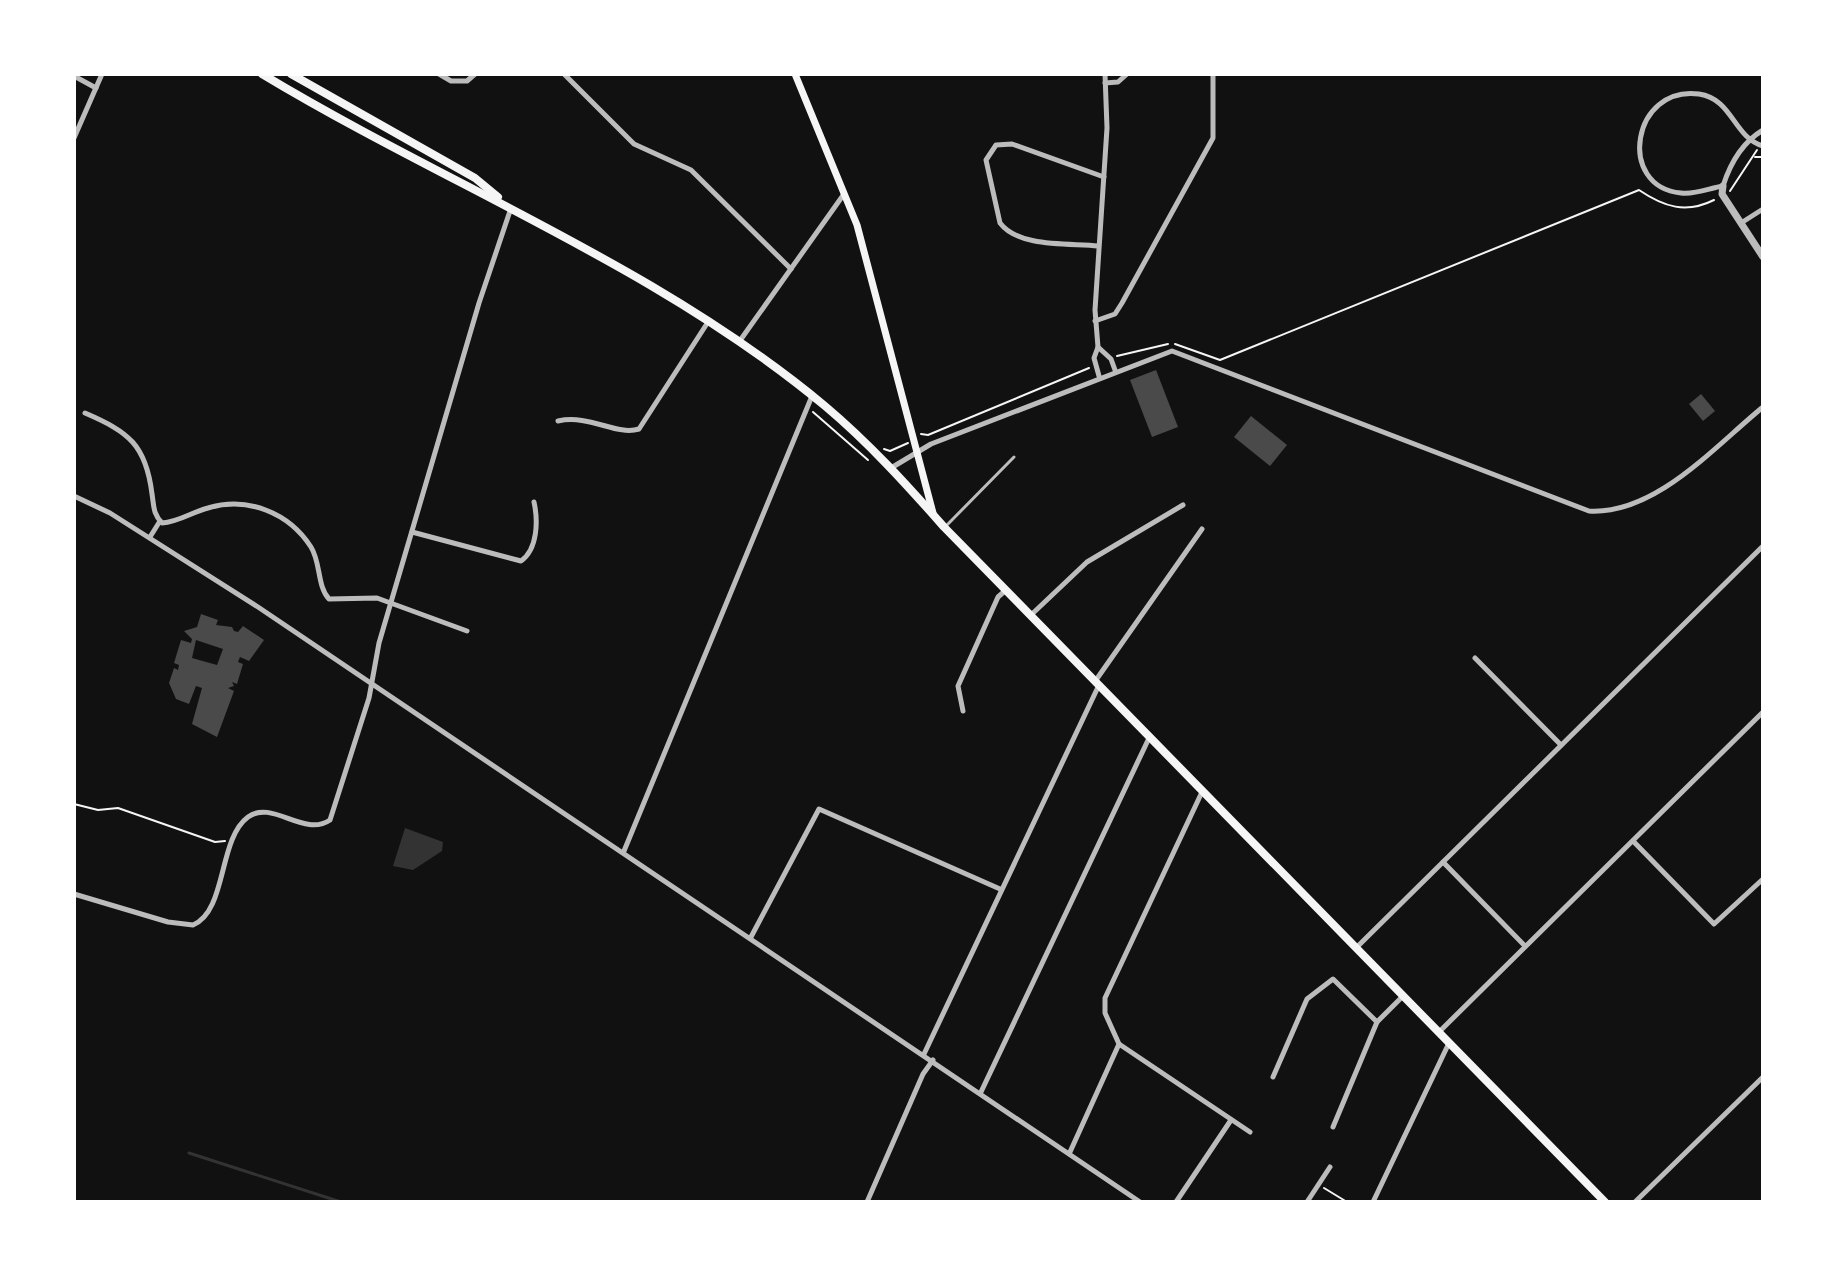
<svg xmlns="http://www.w3.org/2000/svg" width="1837" height="1276" font-family="Mulish,sans-serif">
<rect width="100%" height="100%" fill="#111"/>
<polygon fill="#333" points="405,828 443,842 442,851 413,870 393,866"/>
<g fill="none" stroke-linecap="round" stroke-linejoin="round">
<g stroke="#333" stroke-width="3">
<polyline points="189,1153 341,1202"/>
<polyline points="769,1202 808,1202"/>
</g>
</g>
<g fill="#4a4a4a" fill-rule="evenodd">
<polygon points="1156,370 1178,427 1152,437 1130,380"/>
<polygon points="1701,394 1715,411 1703,421 1689,404"/>
<polygon points="1251,416 1287,445 1270,466 1234,437"/>
<path d="M 201,614 L 218,620 L 216,625 L 232,627 L 234,631 L 238,632 L 243,626 L 264,640 L 249,661 L 240,657 L 238,662 L 243,664 L 237,684 L 232,682 L 234,686 L 228,688 L 234,691 L 217,737 L 192,724 L 202,688 L 196,686 L 189,704 L 176,699 L 169,683 L 174,668 L 178,670 L 179,665 L 174,663 L 181,640 L 191,643 L 192,639 L 184,631 L 197,627 ZM 196,640 L 223,649 L 217,665 L 192,658 Z"/>
</g>
<g fill="none" stroke-linecap="round" stroke-linejoin="round">
<g stroke="#f5f5f5" stroke-width="2">
<polyline points="1755,157 1763,157"/>
<polyline points="1730,191 1757,150"/>
<path d="M 1175,344 L 1220,360 L 1639,190 C 1664,207 1686,214 1714,200"/>
<polyline points="1117,356 1168,344"/>
<polyline points="813,412 868,460"/>
<polyline points="921,434 928,435 1089,368"/>
<polyline points="884,449 890,451 908,443"/>
<polyline points="74,804 98,810 118,808 215,842 225,841"/>
<polyline points="1324,1188 1347,1202"/>
</g>
<polyline stroke="#bcbcbc" stroke-width="3" points="947,525 1014,457"/>
<g stroke="#bcbcbc" stroke-width="5">
<polyline points="439,74 451,81 467,81 475,74"/>
<polyline points="564,74 634,144 691,170 791,269"/>
<polyline points="74,76 96,88"/>
<polyline points="1105,83 1118,82 1127,74"/>
<path d="M 1763,130 C 1743,142 1730,164 1723,186 C 1710,188 1695,195 1681,193 C 1616,187 1632,85 1699,94 C 1733,99 1733,137 1763,146"/>
<polyline points="74,138 102,74"/>
<polyline points="1741,223 1763,209"/>
<path d="M 1098,246 C 1070,243 1019,248 1000,223 L 986,160 L 996,145 L 1012,144 L 1104,177"/>
<polyline points="1095,321 1115,314 1122,303 1213,138 1213,74"/>
<polyline points="739,342 844,194"/>
<polyline points="1098,347 1111,359 1115,370"/>
<polyline points="1099,376 1094,358 1098,347 1095,310 1107,128 1105,74"/>
<path d="M 85,413 C 129,432 146,445 152,494 C 154,506 153,514 162,523 C 179,522 192,512 208,508 C 248,496 289,513 311,547 C 321,563 317,586 329,599 L 377,598 L 467,631"/>
<path d="M 558,421 C 590,414 616,436 639,429 L 708,322"/>
<path d="M 891,468 L 931,444 L 1172,351 L 1589,511 C 1655,515 1714,447 1763,407"/>
<polyline points="74,496 110,513 258,607 1140,1202"/>
<path d="M 412,532 L 521,561 C 538,549 538,520 534,502"/>
<polyline points="150,537 160,521"/>
<polyline points="1031,615 1087,562 1183,505"/>
<polyline points="1475,658 1561,745"/>
<polyline points="1096,680 1202,529"/>
<polyline points="963,711 958,686 998,597 1006,590"/>
<polyline points="1633,841 1714,924 1763,879"/>
<polyline points="624,851 812,396"/>
<polyline points="1443,862 1525,946"/>
<path d="M 74,894 L 168,922 L 193,925 C 227,911 218,839 248,817 C 272,799 304,838 330,820 L 369,698 L 379,643 L 479,303 L 511,208"/>
<polyline points="751,937 819,809 1000,889"/>
<polyline points="1357,947 1763,546"/>
<polyline points="1439,1032 1763,712"/>
<polyline points="1119,1044 1250,1132"/>
<polyline points="924,1054 1099,685"/>
<polyline points="1273,1077 1307,999 1333,979 1377,1022"/>
<polyline points="981,1092 1150,736"/>
<polyline points="1333,1127 1377,1022 1403,996"/>
<polyline points="1070,1152 1119,1044 1105,1013 1105,998 1202,792"/>
<polyline points="867,1202 923,1074 933,1060"/>
<polyline points="1176,1202 1231,1120"/>
<polyline points="1307,1202 1330,1167"/>
<polyline points="1373,1202 1449,1043"/>
<polyline points="1635,1202 1763,1077"/>
</g>
<polyline stroke="#bcbcbc" stroke-width="7" points="1723,186 1722,194 1763,257"/>
<polyline stroke="#f5f5f5" stroke-width="7" points="795,74 857,225 933,513"/>
<g stroke="#f5f5f5" stroke-width="8">
<path d="M 262,74 C 448,186 657,266 825,406 C 869,443 907,485 944,527 L 1605,1202"/>
<polyline points="291,74 475,178 498,197"/>
</g>
</g>
<rect width="1837" height="1276" fill="none" stroke="#ffffff" stroke-width="152"/>
</svg>
